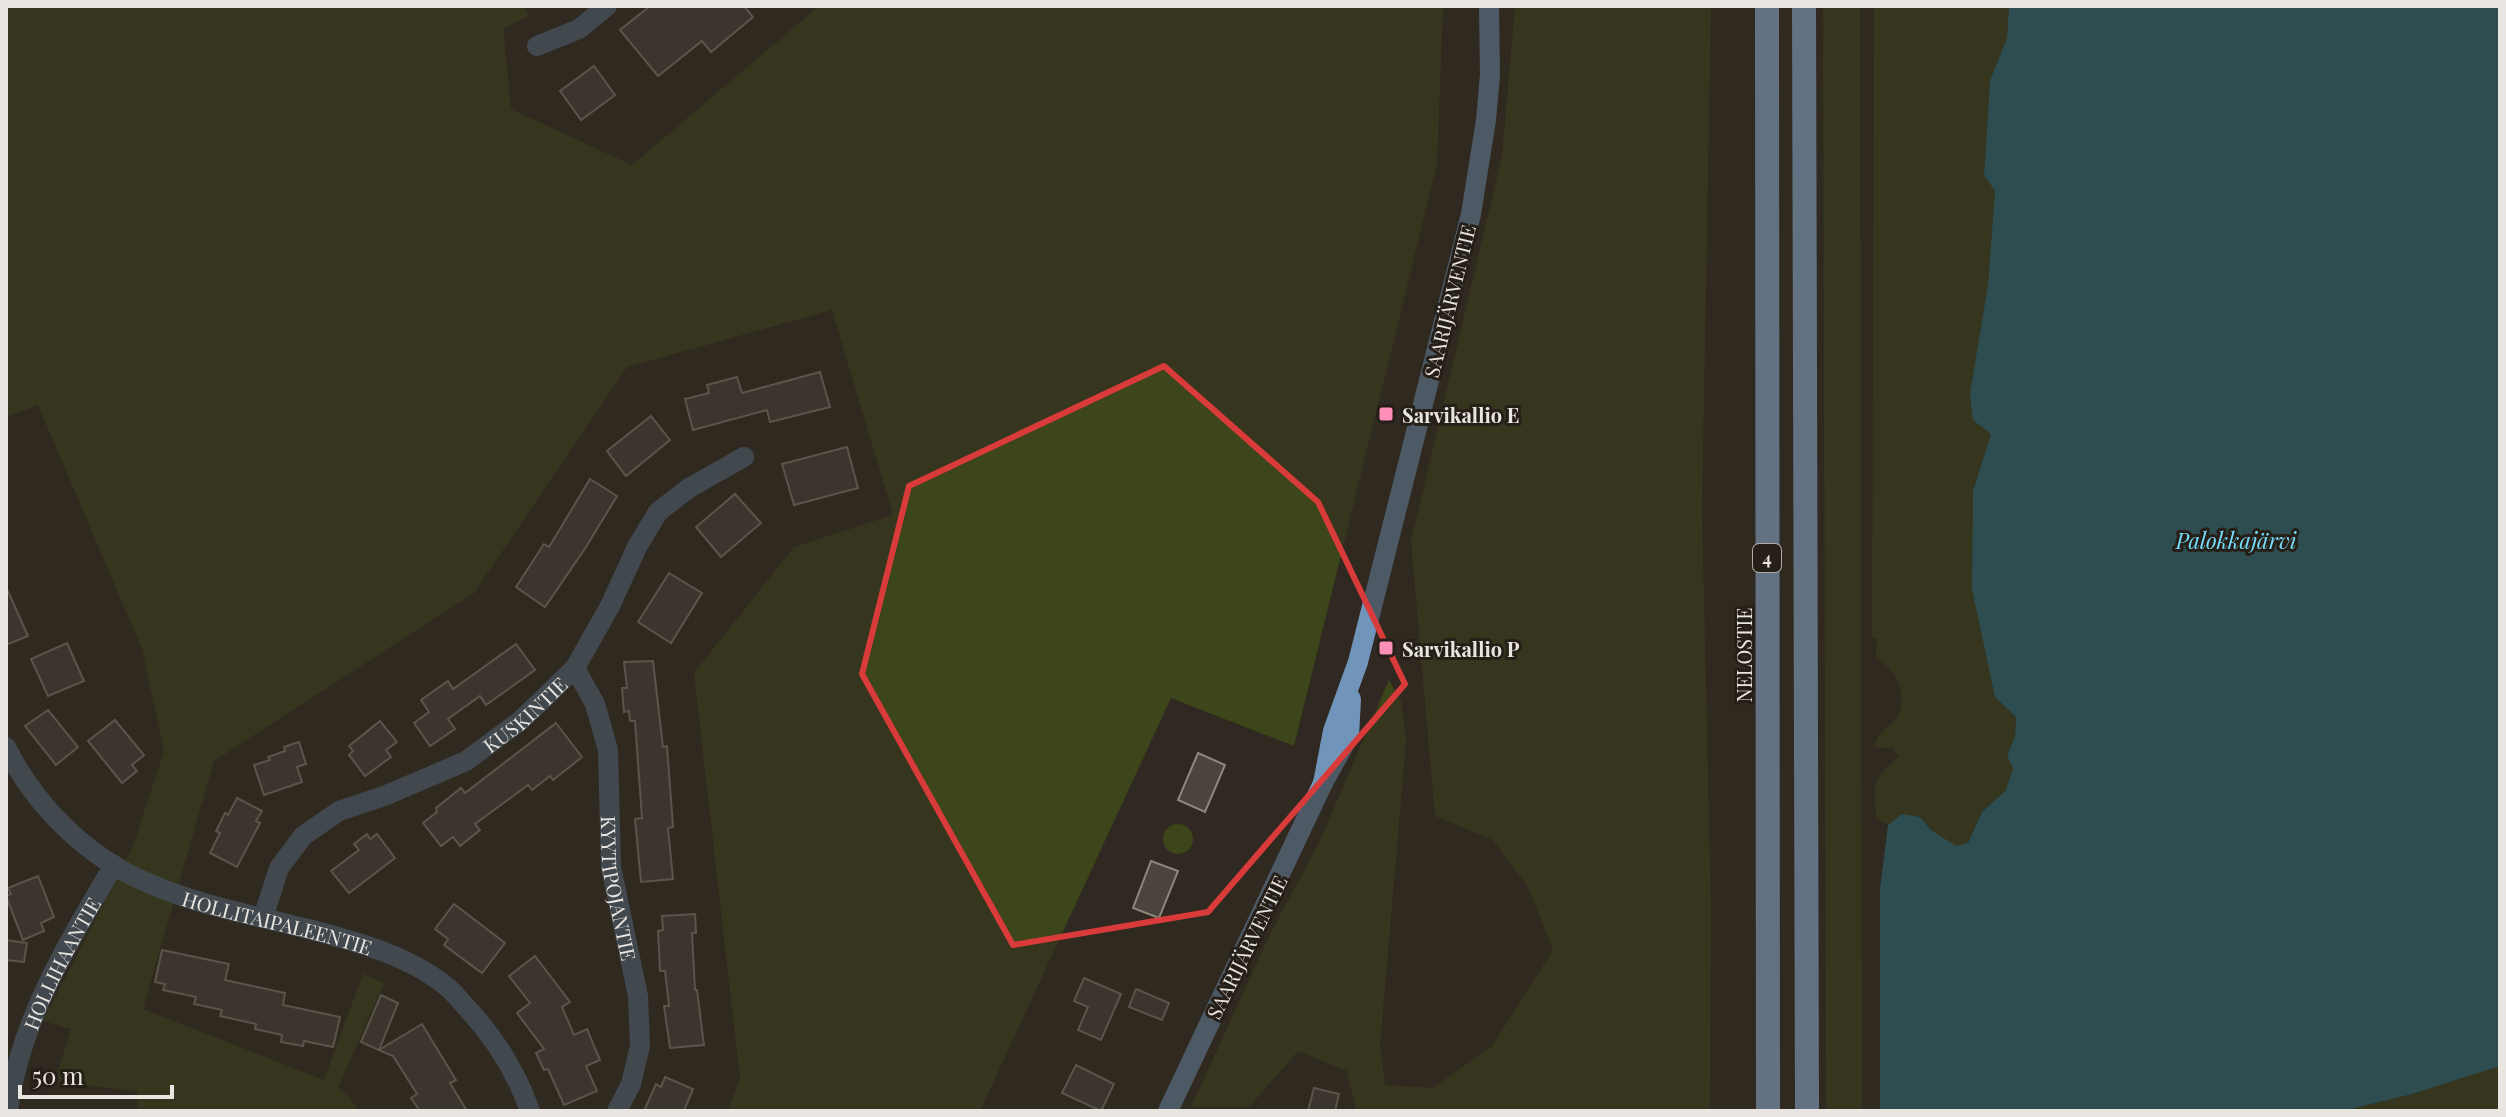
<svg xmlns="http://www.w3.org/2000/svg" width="2506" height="1117" font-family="'Playfair Display',serif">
<rect width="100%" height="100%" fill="#2f2921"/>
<g fill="#3d451a">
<polygon points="6,6 525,6 528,16 503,29 511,109 632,165 819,6 1443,6 1437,165 1294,746 1171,698 980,1111 728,1111 740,1079 694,673 794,547 893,515 832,310 627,367 474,593 214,761 143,1009 324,1080 363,974 384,983 338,1088 349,1097 359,1111 138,1111 137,1091 55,1082 71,1029 43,1021 132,849 164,751 142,649 38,405 6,417"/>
<polygon points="1515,6 1711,6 1702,510 1711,908 1710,1111 1356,1111 1347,1071 1298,1051 1249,1107 1191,1107 1271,932 1320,841 1389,680 1401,701 1406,740 1380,1047 1385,1085 1433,1088 1492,1046 1553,950 1528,887 1493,840 1435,816 1411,541 1502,156"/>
<polygon points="1823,6 1860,6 1862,1111 1826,1111"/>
<path d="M 1874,6 L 2009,6 L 2007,38 L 1990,82 L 1984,174 L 1995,191 L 1988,285 L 1991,434 L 1973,491 L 1986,647 L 1995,697 L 2016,717 L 2015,736 L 2007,756 L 2013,768 L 2006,790 L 1982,812 L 1968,843 L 1956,847 L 1931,830 L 1920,817 L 1902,814 L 1888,825 L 1876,818 C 1875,781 1871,781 1899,756 L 1892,748 L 1874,747 C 1878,732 1888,728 1897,717 C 1906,705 1901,681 1891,670 C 1887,665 1881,662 1876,658 L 1877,639 L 1872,638 Z"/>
<circle cx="1178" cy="839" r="15"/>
<polygon points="2500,1066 2500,1111 2343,1111 2412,1094"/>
</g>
<polygon fill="#2a788d" points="2009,6 2500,6 2500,1066 2412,1094 2343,1111 1880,1111 1880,888 1888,825 1902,814 1920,817 1931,830 1956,846 1968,843 1982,812 2006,790 2013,768 2007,756 2015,736 2016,717 1995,697 1972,589 1973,491 1991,434 1973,420 1970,394 1988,285 1995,191 1984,175 1990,81 2007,38"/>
<g fill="#4b443c" stroke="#8e877d" stroke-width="2">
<polygon points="650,6 744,6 753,17 711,52 702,41 658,76 620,30"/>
<polygon points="594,66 615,95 581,120 560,91"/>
<polygon points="820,372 830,407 770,422 767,410 693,430 685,399 709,393 707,385 737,377 742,393"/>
<polygon points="651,416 670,440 626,476 607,451"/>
<polygon points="847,447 858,488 794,505 782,464"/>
<polygon points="590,479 617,496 586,547 545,607 516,587 544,544 549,547"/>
<polygon points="735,494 761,523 721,557 696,527"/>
<polygon points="669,573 702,593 671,643 638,622"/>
<polygon points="6,587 28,636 6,645"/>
<polygon points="67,643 84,681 48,696 31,659"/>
<polygon points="516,644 535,670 486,705 480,696 448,719 455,729 430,746 414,723 429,712 421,700 448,681 453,689"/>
<polygon points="653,661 663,747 667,746 673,827 668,828 673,879 641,882 635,819 642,818 635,721 630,721 629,711 624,712 622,688 627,688 624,662"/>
<polygon points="48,710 78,747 56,765 25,726"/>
<polygon points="115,720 144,755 132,765 137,771 122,783 88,741"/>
<polygon points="380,721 397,742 386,750 391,757 365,776 349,755 353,751 349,746"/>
<polygon points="556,723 582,757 553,780 550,776 532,790 528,785 475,824 480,830 460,846 453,837 441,846 423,823 437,812 436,808 461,788 465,793"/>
<polygon points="299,742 306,764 297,767 302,782 264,795 254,765 270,760 268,757 285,751 284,747"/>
<polygon points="1198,753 1225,765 1205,812 1178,800"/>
<polygon points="237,798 262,811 256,821 260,823 237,867 210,853 220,833 216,831 225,813 228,815"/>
<polygon points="367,834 370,839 377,834 395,858 349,893 331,871 359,850 354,844"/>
<polygon points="1151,861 1178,871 1159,918 1133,908"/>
<polygon points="38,876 54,917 41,923 44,931 23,940 6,896 11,894 8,888"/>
<polygon points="454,904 505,943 482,973 444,945 448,939 435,929"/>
<polygon points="695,914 696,933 692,933 695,990 697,990 704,1045 670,1048 664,1006 669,1006 665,971 660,971 658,931 663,930 662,916"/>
<polygon points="6,940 27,943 24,962 6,960"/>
<polygon points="162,950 229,964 225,980 285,993 283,1005 340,1017 333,1047 304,1041 303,1046 281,1042 282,1035 255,1029 256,1024 220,1016 222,1010 194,1004 196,997 163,990 165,984 155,982"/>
<polygon points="535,956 570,1002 562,1007 574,1035 587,1029 600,1060 586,1066 597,1091 564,1105 548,1069 544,1070 536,1053 544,1049 517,1013 530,1003 509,976"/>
<polygon points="1084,978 1121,994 1101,1040 1078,1030 1088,1007 1074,1001"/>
<polygon points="1136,989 1169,1003 1162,1020 1129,1007"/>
<polygon points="381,995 398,1003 379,1050 361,1042"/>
<polygon points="422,1024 456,1080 450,1083 467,1111 420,1111 411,1098 417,1094 393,1056 379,1050"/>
<polygon points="1076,1065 1114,1084 1101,1111 1062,1093"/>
<polygon points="665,1077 693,1089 684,1111 644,1111 656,1084 661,1087"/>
<polygon points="1314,1088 1339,1094 1335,1111 1308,1111"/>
</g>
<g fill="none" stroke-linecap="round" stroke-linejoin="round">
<g stroke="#586e86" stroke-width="20">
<polyline points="537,46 579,29 607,6"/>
<path id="s1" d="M 575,668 L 595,704 L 608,750 L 611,867 L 638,996 L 640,1046 L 631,1084 L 617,1111"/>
<path id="s2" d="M 6,747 C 35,806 87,857 148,883 C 200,906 258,916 312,930 C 358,942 409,956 446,986 C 454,992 460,1001 467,1008 C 496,1039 516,1071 530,1111"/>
<path id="s3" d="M 263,918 L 279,868 L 303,836 L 339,811 L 384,796 L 466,761 L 520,721 L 542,700 L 575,668 L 610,606 L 637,547 L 658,512 L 689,488 L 744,457"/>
<path id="s4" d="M 8,1111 C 20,1020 68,943 114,865"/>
</g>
<g stroke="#7194ba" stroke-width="20">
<polyline points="1323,783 1333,731 1358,662 1471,214 1486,120 1490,75 1489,6"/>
<polyline points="1168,1111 1323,783 1349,736 1351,699"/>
</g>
<g stroke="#a0cbfa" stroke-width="24">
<polyline points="1767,6 1768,1111"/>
<polyline points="1804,6 1807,1111"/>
</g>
</g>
<path d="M0 0H2506V1117H0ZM 1164,366 L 1318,502 L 1405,684 L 1208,912 L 1013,945 L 862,674 L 909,486 Z" fill="#2f2921" fill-opacity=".55" fill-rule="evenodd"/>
<path fill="none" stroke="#d83b3a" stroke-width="6" stroke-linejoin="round" d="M 1164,366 L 1318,502 L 1405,684 L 1208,912 L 1013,945 L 862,674 L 909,486 Z"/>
<g fill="#ff8eb9" stroke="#261f18" stroke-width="3">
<rect x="1378" y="406" width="16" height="16" rx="4"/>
<rect x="1378" y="640" width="16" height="16" rx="4"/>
</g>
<g text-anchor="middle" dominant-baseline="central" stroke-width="6" stroke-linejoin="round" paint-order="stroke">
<rect fill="#261f18" stroke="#aeaaa4" stroke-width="2" x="1753" y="544" width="28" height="28" rx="6"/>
<g font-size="18" font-weight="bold" fill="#e9e5e0">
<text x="1767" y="558">4</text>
</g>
<g font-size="20" fill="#e9e5e0" stroke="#261f18">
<text transform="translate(1449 301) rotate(-76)">SAARIJÄRVENTIE</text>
<text transform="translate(1743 655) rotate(-90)">NELOSTIE</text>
<text stroke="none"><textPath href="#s3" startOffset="348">KUSKINTIE</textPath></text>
<text stroke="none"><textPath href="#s1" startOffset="228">KYYTIPOJANTIE</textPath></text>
<text stroke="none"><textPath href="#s2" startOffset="336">HOLLITAIPALEENTIE</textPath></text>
<text transform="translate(1246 947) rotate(-64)">SAARIJÄRVENTIE</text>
<text stroke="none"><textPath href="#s4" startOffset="158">HOLLIHAANTIE</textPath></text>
</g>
<g font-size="20" font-weight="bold" fill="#e9e5e0" stroke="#261f18" text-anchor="start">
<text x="1402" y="414">Sarvikallio E</text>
<text x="1402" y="648">Sarvikallio P</text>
</g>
<g font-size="22" font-style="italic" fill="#76defc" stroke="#261f18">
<text x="2236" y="540">Palokkajärvi</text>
</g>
</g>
<rect width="2506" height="1117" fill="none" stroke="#e9e5e0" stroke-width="16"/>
<path d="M20 1085v12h152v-12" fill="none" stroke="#e9e5e0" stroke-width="4"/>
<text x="32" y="1085" font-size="24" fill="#e9e5e0" stroke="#261f18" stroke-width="6" paint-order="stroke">50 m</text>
</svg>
